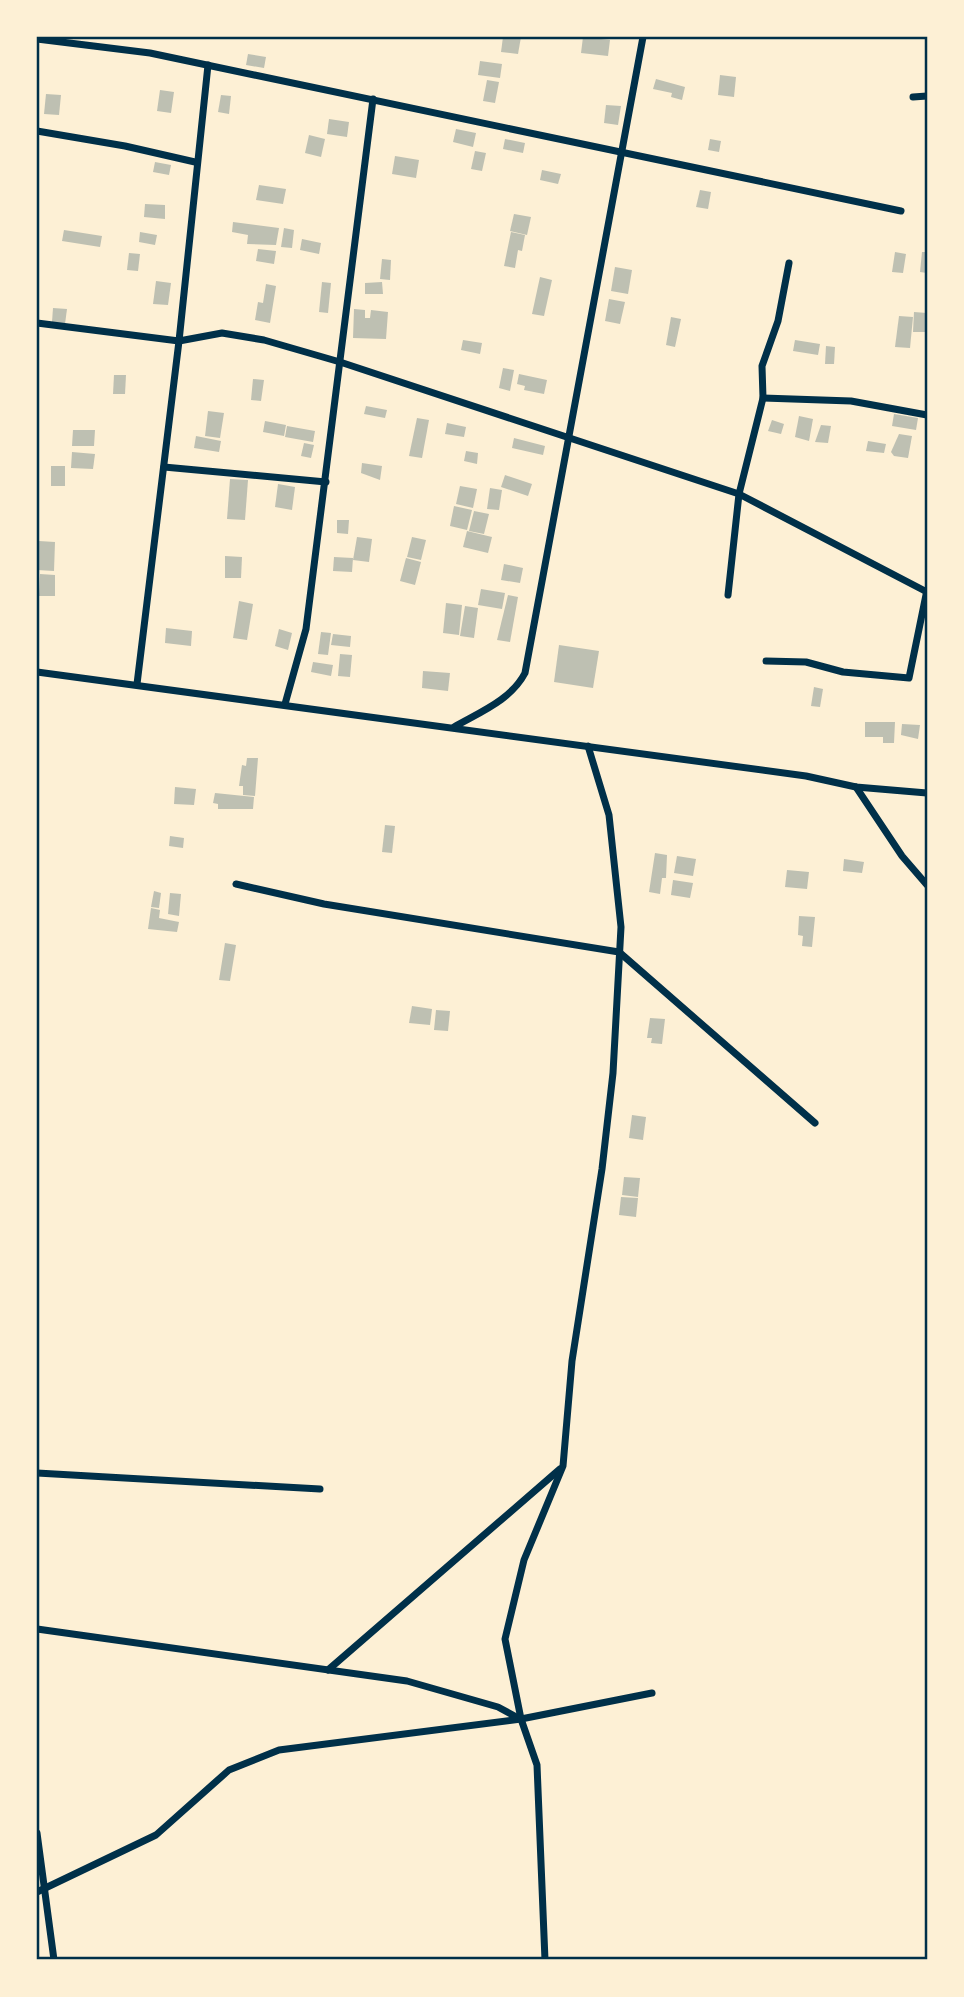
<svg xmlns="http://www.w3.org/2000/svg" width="964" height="1997" font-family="'PT Serif',serif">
<rect width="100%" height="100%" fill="#fdf0d5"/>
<g fill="#bec0b2">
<polygon points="503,37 521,37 518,54 501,52"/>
<polygon points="583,37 610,40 608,56 581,53"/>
<polygon points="248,54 266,57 264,68 246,65"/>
<polygon points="480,61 502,64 500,78 478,75"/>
<polygon points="720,75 736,77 734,97 718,95"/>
<polygon points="656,79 685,87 682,100 671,97 672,93 653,89"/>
<polygon points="487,80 499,82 495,103 483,101"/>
<polygon points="160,90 174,92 171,113 157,111"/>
<polygon points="46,94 61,95 59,115 44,114"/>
<polygon points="221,95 231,96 229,114 218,112"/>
<polygon points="606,105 621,106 618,125 604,123"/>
<polygon points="329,119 349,122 347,137 327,134"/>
<polygon points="456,129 476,133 473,147 453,142"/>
<polygon points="309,135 325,139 321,157 305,153"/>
<polygon points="505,139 525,143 523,153 503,149"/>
<polygon points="710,139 721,141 719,152 708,150"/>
<polygon points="475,151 486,153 482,171 471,169"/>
<polygon points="395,156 419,160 416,178 392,174"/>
<polygon points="155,162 171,165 169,175 153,172"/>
<polygon points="542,170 561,174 558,184 540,180"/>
<polygon points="259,185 286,189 283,204 256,200"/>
<polygon points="700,190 711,192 708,209 696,207"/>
<polygon points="145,204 165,205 165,219 144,217"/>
<polygon points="514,214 531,217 527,235 510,231"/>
<polygon points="233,222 279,228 276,245 247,244 248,235 232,232"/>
<polygon points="284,228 294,230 292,248 281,247"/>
<polygon points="64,230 102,236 100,247 62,241"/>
<polygon points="140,232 157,235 155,245 139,242"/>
<polygon points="511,232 525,235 522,251 518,250 515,268 504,266"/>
<polygon points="302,239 321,243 319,254 300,250"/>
<polygon points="258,249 276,251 274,264 256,261"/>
<polygon points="895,252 906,254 903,273 892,272"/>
<polygon points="922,252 927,252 927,273 920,272"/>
<polygon points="129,253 140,254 138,271 127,270"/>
<polygon points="382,259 391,260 390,280 380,279"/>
<polygon points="615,267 632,270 628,294 611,291"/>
<polygon points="540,277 552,280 544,316 532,314"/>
<polygon points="156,281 171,283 168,305 153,304"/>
<polygon points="322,282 331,283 328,313 319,312"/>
<polygon points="382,282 383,294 365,294 365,283"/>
<polygon points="266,284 276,286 270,323 255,320 258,302 263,303"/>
<polygon points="609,299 625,302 620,324 605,321"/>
<polygon points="53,308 67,309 65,324 52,322"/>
<polygon points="354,309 365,310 365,318 370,318 371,310 388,312 386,339 353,338"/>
<polygon points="914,312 927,313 926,332 913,332"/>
<polygon points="899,316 913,317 910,348 895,347"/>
<polygon points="671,317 681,319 675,347 666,345"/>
<polygon points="463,340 482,343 480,354 461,350"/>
<polygon points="795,340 820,344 818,355 793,351"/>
<polygon points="826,346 835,347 834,364 825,364"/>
<polygon points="503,368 514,370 510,391 499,388"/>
<polygon points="519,374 547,380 544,394 524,390 525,386 517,384"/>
<polygon points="114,375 126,375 125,394 113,394"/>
<polygon points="253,379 264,380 261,401 251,400"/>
<polygon points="366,406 387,410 385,418 364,414"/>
<polygon points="208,411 224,413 220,438 205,436"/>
<polygon points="894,414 918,418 916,430 892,426"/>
<polygon points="799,416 813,419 809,441 795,437"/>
<polygon points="417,418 429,420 422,458 409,456"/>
<polygon points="772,420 784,424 781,434 768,431"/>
<polygon points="265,421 286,425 284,436 263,432"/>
<polygon points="447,423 466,427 464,437 445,434"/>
<polygon points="821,425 831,426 828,443 815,442"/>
<polygon points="287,426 315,431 313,442 285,437"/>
<polygon points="73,430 95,430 94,446 72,446"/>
<polygon points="899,434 912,436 908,458 894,456 891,452"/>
<polygon points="196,436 221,441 219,452 194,448"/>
<polygon points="514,438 545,446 543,455 512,448"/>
<polygon points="868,441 886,444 884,453 866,451"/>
<polygon points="304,443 314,445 311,458 301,456"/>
<polygon points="466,451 478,453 477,464 464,461"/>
<polygon points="72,452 95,454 93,469 71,468"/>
<polygon points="362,463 382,466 380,480 361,473"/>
<rect x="51" y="466" width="14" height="20"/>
<polygon points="505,475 532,484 528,496 501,487"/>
<polygon points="230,479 248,480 245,520 227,519"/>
<polygon points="278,484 295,487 292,510 275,507"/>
<polygon points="460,486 477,489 473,508 456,504"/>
<polygon points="490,488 502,490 499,510 487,509"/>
<polygon points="454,506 472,510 467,530 450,526"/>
<polygon points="474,511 489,514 484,534 469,531"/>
<polygon points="337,520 349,520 348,534 337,533"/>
<polygon points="467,531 492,537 488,553 463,547"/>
<polygon points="357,537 372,539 369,562 353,560"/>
<polygon points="412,537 426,540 421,560 407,557"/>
<polygon points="39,541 55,542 54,571 37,570"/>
<polygon points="225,556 242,557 241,578 225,578"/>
<polygon points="334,557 353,558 352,572 333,571"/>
<polygon points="406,558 421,562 415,585 400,581"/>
<polygon points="504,564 523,568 520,583 501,580"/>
<polygon points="40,574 55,575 55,596 39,596"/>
<polygon points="481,589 505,593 502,609 478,605"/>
<polygon points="508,595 518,597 510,642 497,640"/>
<polygon points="239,601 253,604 247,640 233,638"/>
<polygon points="446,603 462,605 459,635 443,633"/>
<polygon points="465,606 478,608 474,638 460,636"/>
<polygon points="166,628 192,631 191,646 165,643"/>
<polygon points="279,629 292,633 288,650 275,646"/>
<polygon points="321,632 331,633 328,655 318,654"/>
<polygon points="333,634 351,636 350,647 331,645"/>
<polygon points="559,645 599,651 593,688 554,682"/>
<polygon points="340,654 352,655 350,677 338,676"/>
<polygon points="313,662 333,665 331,676 311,672"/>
<polygon points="423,671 450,673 448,691 422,688"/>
<polygon points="814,687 823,689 820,707 811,706"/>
<polygon points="865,722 895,722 894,743 883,743 883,737 865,737"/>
<polygon points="902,724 920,725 918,739 901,735"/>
<polygon points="247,758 258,758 255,796 243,795 243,786 239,786 242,765 246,766"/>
<polygon points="175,787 196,789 194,805 174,804"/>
<polygon points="215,793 254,797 253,809 218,809 218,804 213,803"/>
<polygon points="385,825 395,826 392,853 382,852"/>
<polygon points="170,836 184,838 183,848 169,846"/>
<polygon points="655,853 667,855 666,878 662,878 660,894 649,892"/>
<polygon points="677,856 696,859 693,876 674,873"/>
<polygon points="844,859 864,862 862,873 843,871"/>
<polygon points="787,870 809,872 807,889 785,887"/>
<polygon points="673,880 693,883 690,898 671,895"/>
<polygon points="154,891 161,893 159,908 151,907"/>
<polygon points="170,893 181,894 179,916 168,914"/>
<polygon points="151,908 160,910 159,918 179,922 177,932 148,929"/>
<polygon points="799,916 815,917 812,947 802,946 803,936 798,935"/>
<polygon points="225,943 236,945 230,981 219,980"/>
<polygon points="412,1006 432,1009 430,1025 409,1023"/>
<polygon points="436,1010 450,1011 448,1031 434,1030"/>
<polygon points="650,1018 665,1019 662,1044 651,1043 652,1038 647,1038"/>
<polygon points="632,1115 646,1117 643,1140 629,1138"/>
<polygon points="624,1177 640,1178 638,1197 622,1195"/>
<polygon points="621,1197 638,1198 636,1217 619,1215"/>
</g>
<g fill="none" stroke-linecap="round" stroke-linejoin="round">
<g stroke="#003049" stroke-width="7">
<polyline points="37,39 150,53 901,211"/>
<polyline points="913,97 927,96"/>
<polyline points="37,131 125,146 195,162"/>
<polyline points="37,323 179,341 222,333 264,340 340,362 739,494 927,592"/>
<polyline points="763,398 851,401 927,415"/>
<polyline points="164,467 326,482"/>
<polyline points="728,595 739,494 763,398 762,366 778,321 789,263"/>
<polyline points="766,661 806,662 843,672 909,678 927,590"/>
<polyline points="37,672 806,776 856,787 927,793"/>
<polyline points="137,684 179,341 208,65"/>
<polyline points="285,704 306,629 373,99"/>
<path d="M 454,727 C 480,712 511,700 525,673 L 643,37"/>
<polyline points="856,787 902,856 927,885"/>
<polyline points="236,884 324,904 619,952 815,1123"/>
<polyline points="37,1473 320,1489"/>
<polyline points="37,1629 407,1681 498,1707 520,1719"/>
<polyline points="328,1670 560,1469"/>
<polyline points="37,1833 54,1960"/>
<polyline points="37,1892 156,1835 229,1770 279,1750 521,1719 652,1693"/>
<polyline points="545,1960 537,1765 521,1719 505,1639 524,1560 563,1466 572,1361 602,1169 613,1073 621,927 609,815 588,746"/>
</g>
</g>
<rect width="964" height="1997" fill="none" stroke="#fdf0d5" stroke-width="77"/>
<rect x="38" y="38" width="888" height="1920" fill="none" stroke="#003049" stroke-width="2.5"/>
</svg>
